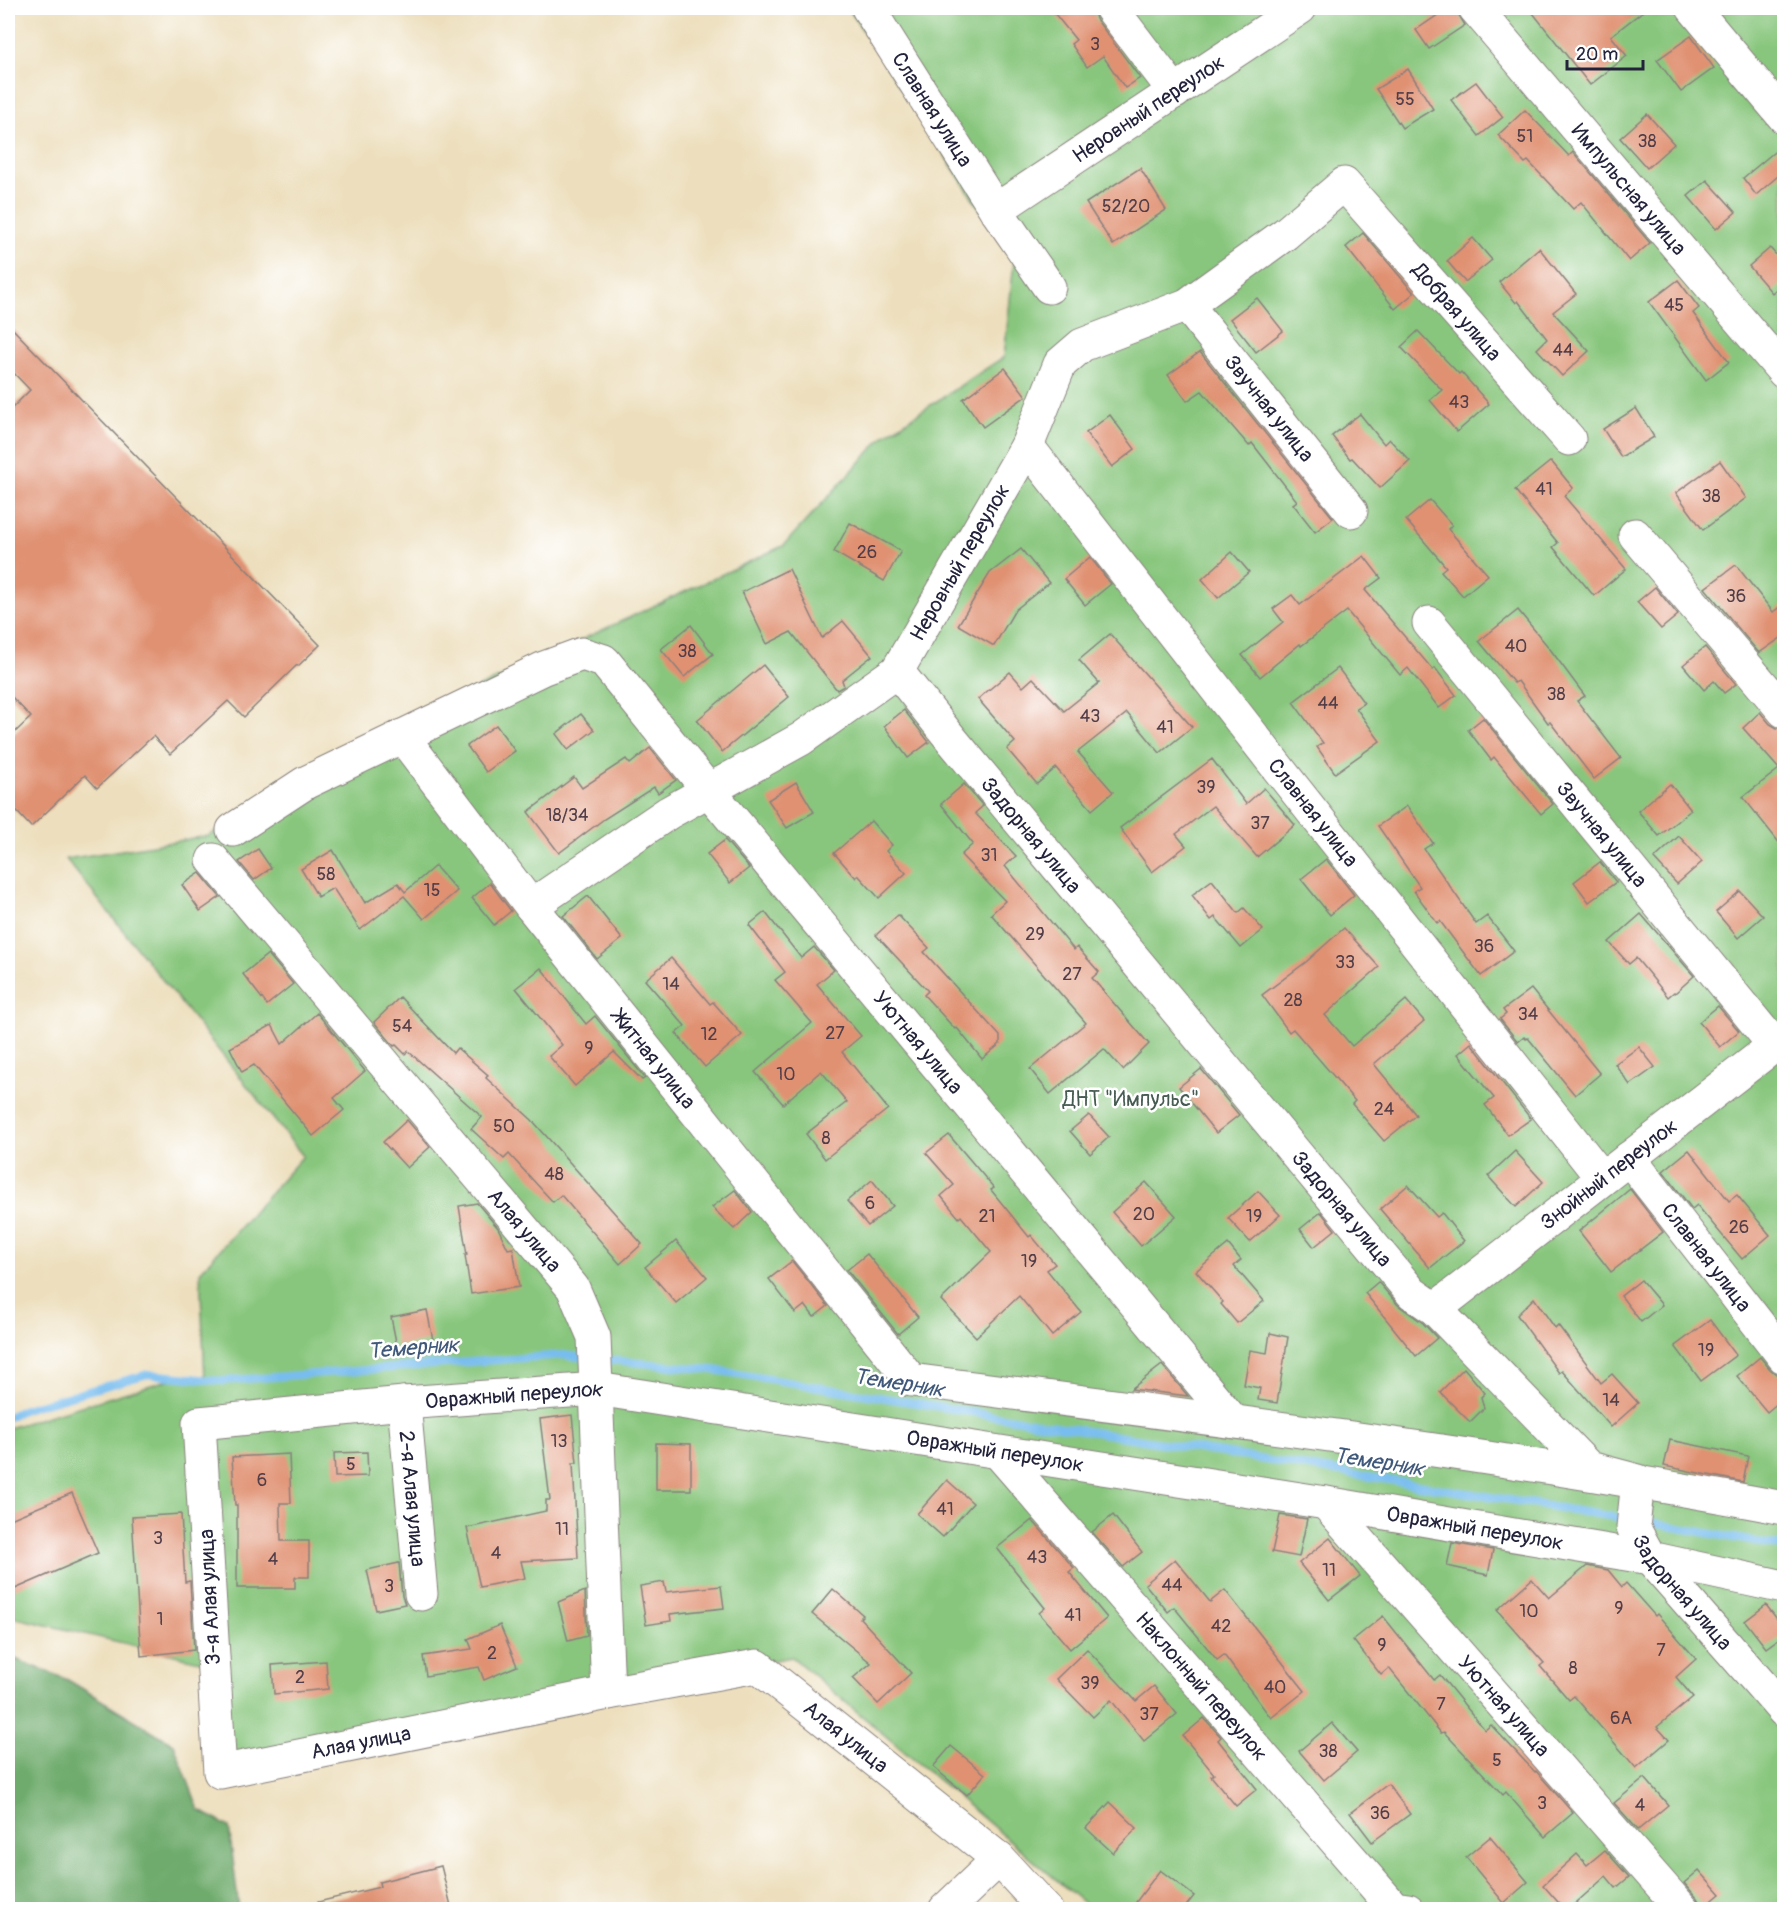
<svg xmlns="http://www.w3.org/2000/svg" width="1792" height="1917" font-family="Pangolin,sans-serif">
<rect width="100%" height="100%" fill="#fff"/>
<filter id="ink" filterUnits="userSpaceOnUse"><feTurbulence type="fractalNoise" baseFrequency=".0167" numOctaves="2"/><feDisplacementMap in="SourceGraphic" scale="12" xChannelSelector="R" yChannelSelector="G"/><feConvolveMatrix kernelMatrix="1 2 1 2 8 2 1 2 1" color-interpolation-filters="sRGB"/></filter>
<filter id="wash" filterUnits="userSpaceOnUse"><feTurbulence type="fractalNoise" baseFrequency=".008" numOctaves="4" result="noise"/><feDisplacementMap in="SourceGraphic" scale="24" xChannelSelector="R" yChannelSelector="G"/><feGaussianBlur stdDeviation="1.35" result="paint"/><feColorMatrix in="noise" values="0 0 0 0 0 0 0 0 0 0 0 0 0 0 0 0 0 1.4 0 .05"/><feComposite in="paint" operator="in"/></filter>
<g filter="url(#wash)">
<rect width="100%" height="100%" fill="#eddfbd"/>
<polygon fill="#88c67d" stroke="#55745c" stroke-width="1.5" points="848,8 1784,8 1784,1909 1091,1909 792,1657 223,1758 217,1665 8,1616 8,1428 171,1379 205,1379 200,1272 303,1156 66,859 209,836 329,757 783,546 885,435 1004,357 1014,261"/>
<polygon fill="#6eab6c" stroke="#486654" stroke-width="1.5" points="8,1656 68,1680 174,1744 199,1810 229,1827 239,1909 8,1909"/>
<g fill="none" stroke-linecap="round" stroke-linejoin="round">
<g stroke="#78bdef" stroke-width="8">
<polyline points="601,1359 714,1370 1627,1519"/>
<polyline points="8,1417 24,1409 148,1374 222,1381 563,1355 586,1358"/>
<polyline points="1641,1521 1784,1547"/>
</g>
</g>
<g id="blocks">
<g fill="#e09172">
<polygon points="1050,8 1093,8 1096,19 1140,78 1125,88 1103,56 1087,67 1071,44 1076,40"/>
<polygon points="1448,8 1457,8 1457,12 1465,25 1429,49 1416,30"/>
<polygon points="1529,8 1647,8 1611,36 1627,56 1590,85"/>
<polygon points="1691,36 1714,68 1681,92 1657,60"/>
<polygon points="1408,69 1433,109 1402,128 1376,89"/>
<polygon points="1476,82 1503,117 1479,136 1451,100"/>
<polygon points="1525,110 1569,156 1573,152 1650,243 1629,261 1581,202 1573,209 1528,161 1525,163 1498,135"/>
<polygon points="1647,114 1674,144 1647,168 1620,138"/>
<polygon points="1785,143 1785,170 1756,195 1743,178"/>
<polygon points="1140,168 1166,210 1113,245 1086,203"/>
<polygon points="1707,180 1736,212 1716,229 1688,196"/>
<polygon points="1363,233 1414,293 1395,309 1346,247"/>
<polygon points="1473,238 1492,260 1465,282 1447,261"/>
<polygon points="1539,248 1576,294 1553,312 1589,351 1562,376 1537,349 1547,339 1518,301 1516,303 1499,282"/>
<polygon points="1770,248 1785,265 1785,281 1772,293 1749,266"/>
<polygon points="1678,280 1699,308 1693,313 1729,362 1706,380 1649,302"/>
<polygon points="1257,298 1283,331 1256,352 1230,319"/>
<polygon points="8,324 320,645 298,666 297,665 244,717 228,701 170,754 153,736 97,788 85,775 31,827 8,802 8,739 31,717 8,693 8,412 30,390 8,367"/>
<polygon points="1418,331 1459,374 1461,372 1489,404 1457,432 1430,400 1442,390 1401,347"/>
<polygon points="1200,352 1333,518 1315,532 1293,504 1297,501 1252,443 1249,446 1202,391 1187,401 1168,375"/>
<polygon points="1005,368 1026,396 983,427 963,399"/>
<polygon points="1636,408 1654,437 1621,457 1603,429"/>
<polygon points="1360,414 1384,444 1389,439 1410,461 1380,488 1352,458 1350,459 1332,436"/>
<polygon points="1110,415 1135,449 1112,467 1086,433"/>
<polygon points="1551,461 1573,488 1564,496 1626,569 1594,596 1553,547 1558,543 1515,490"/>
<polygon points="1720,461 1746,498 1703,530 1676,493"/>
<polygon points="1430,500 1452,525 1448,529 1488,575 1463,596 1441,571 1446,567 1406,520"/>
<polygon points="850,523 901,551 884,581 834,552"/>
<polygon points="1021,549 1049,583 1015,610 994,646 958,625 990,573"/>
<polygon points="1232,552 1249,572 1218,598 1202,579"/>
<polygon points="1364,556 1381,578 1365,590 1433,670 1435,668 1456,695 1439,708 1408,668 1400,675 1347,611 1301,646 1300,644 1260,677 1242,655 1283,622 1273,609 1292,595 1300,605"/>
<polygon points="1090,557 1111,584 1085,605 1064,579"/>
<polygon points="1736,565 1773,612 1785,603 1785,635 1759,653 1705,588"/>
<polygon points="789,569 822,638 843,621 872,656 842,680 844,686 837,690 791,632 767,644 742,592"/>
<polygon points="1655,587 1678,615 1661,629 1637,602"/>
<polygon points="1518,610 1550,649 1585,696 1577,701 1621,758 1594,779 1550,722 1548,723 1518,681 1514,683 1479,641"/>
<polygon points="691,625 713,654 684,677 661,649"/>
<polygon points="1110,634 1192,727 1160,753 1127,713 1078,752 1113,792 1092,810 1056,768 1037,784 1007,749 1015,742 978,699 1010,672 1023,687 1033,678 1064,711 1099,683 1079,660"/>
<polygon points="1705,647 1736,684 1724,693 1714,681 1704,690 1683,665"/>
<polygon points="763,665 789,697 722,752 697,720"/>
<polygon points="1338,668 1364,703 1356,708 1380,741 1335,773 1317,747 1323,743 1293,702"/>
<polygon points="904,710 929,742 908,758 884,726"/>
<polygon points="1760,712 1770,724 1777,728 1785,729 1785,850 1743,797 1779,769 1743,728"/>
<polygon points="581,714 594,730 568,750 556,734"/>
<polygon points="1483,718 1553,804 1541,814 1494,757 1491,760 1468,730"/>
<polygon points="496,725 515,751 486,772 467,746"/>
<polygon points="650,748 676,780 658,793 654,787 604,819 559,853 528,812 574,777 582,788 626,759 630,764"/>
<polygon points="1212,759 1246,804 1264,788 1295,825 1257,857 1213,806 1176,834 1186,846 1152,872 1120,828"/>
<polygon points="796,782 814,812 787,828 768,800"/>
<polygon points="964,784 983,806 975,813 1016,856 1005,866 1074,950 1077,947 1099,972 1092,978 1149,1044 1123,1070 1104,1049 1050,1094 1030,1069 1086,1023 991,914 1005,901 961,855 973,844 941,804"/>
<polygon points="1670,784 1691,810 1659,836 1638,811"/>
<polygon points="1407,806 1433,843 1424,849 1476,924 1487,916 1514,951 1481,976 1440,921 1437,923 1414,891 1420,887 1378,826"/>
<polygon points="871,821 892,845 886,851 906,873 879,898 858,875 856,878 834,853"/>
<polygon points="1679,836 1702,862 1677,884 1654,859"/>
<polygon points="725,840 749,868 730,883 707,854"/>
<polygon points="258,849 271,868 254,880 239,862"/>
<polygon points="333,850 365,903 398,883 405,892 435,866 457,891 424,919 404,896 360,930 333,888 318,897 301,869"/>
<polygon points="1326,859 1354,895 1330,915 1301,879"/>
<polygon points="1600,862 1616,882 1589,902 1574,882"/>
<polygon points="200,873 220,897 200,911 182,885"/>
<polygon points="1212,880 1238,913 1244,908 1263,930 1241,948 1215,917 1211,920 1192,895"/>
<polygon points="490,883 511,911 494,925 472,898"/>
<polygon points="1740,891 1763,916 1738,938 1716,912"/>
<polygon points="588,896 622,939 597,959 563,916"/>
<polygon points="765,912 801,958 814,947 834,970 817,984 861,1036 842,1052 888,1109 825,1159 806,1134 847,1102 821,1071 783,1104 755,1072 812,1023 775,980 785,972 749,925"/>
<polygon points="1641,914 1694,976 1675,993 1674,992 1668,997 1636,958 1629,964 1609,942"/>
<polygon points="898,915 929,948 924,952 1000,1036 1000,1044 982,1059 957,1028 955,1029 924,995 928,991 876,935"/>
<polygon points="1344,928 1379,967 1325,1015 1352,1046 1406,1000 1424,1021 1374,1064 1416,1115 1384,1141 1352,1104 1355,1101 1293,1029 1289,1032 1262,995 1306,962"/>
<polygon points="268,954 293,984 267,1005 243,974"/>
<polygon points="671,958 710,1004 713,1002 742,1035 705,1067 676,1033 685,1026 645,980"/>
<polygon points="541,968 586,1024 595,1016 645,1078 642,1080 614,1052 575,1086 549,1056 562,1045 516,988"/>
<polygon points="1531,989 1600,1074 1575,1095 1528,1038 1526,1039 1524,1037 1518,1042 1500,1019 1506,1014 1503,1010"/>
<polygon points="400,997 453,1053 457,1048 488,1075 486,1078 532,1120 642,1244 620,1264 561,1195 553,1202 509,1154 504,1159 471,1129 482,1117 408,1051 405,1054 396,1045 394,1046 374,1022"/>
<polygon points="1718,1006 1739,1031 1720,1047 1699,1022"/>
<polygon points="317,1013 365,1071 334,1098 344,1110 313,1136 254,1065 242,1072 230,1048 272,1025 282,1044"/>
<polygon points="1471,1043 1531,1119 1508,1135 1485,1105 1494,1098 1458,1054"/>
<polygon points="1639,1047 1655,1067 1630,1085 1615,1064"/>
<polygon points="1201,1069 1239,1115 1216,1133 1179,1087"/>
<polygon points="1089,1115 1109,1137 1090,1154 1070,1131"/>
<polygon points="407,1120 430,1147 407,1168 383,1142"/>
<polygon points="949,1135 994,1188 991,1190 1029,1237 1031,1235 1055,1264 1047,1270 1081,1312 1052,1336 1019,1296 976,1337 941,1300 991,1252 961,1216 959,1218 941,1196 954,1185 926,1153"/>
<polygon points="1689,1150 1729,1201 1737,1195 1770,1235 1742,1259 1697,1205 1692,1209 1663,1171"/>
<polygon points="1515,1151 1543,1182 1516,1207 1488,1176"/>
<polygon points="872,1180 893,1206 868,1226 847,1201"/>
<polygon points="1146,1182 1176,1216 1141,1246 1112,1212"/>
<polygon points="1408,1185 1437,1217 1442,1213 1464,1241 1430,1268 1380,1209"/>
<polygon points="1630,1189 1663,1232 1611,1272 1579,1231"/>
<polygon points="735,1190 752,1212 734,1229 712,1207"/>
<polygon points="1258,1191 1280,1215 1250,1242 1228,1218"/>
<polygon points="477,1203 498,1228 508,1249 513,1248 519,1287 471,1294 465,1255 467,1255 459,1206"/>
<polygon points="1321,1212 1335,1230 1314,1247 1300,1229"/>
<polygon points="676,1241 707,1277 676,1303 645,1267"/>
<polygon points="1228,1244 1241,1260 1234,1266 1264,1301 1237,1323 1221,1304 1223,1302 1196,1271"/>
<polygon points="867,1254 918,1317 898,1334 847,1270"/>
<polygon points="792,1261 828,1306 814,1317 805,1305 795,1313 769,1279"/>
<polygon points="1641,1280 1662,1305 1641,1322 1621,1296"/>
<polygon points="1378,1282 1398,1305 1423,1323 1437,1338 1416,1356 1365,1293"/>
<polygon points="1534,1298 1555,1328 1558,1325 1601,1383 1612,1374 1638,1403 1611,1427 1562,1371 1559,1373 1517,1315"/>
<polygon points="427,1310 433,1340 397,1347 391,1317"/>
<polygon points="1710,1320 1736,1355 1701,1381 1675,1346"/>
<polygon points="1270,1333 1288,1337 1277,1403 1258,1400 1260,1388 1244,1385 1250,1350 1267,1353"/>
<polygon points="1760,1357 1770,1369 1776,1374 1785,1375 1785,1397 1767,1412 1737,1376"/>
<polygon points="1162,1365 1188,1396 1131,1389"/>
<polygon points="1464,1368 1485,1393 1481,1397 1484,1408 1470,1422 1440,1392"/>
<polygon points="572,1415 577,1463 573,1463 578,1558 521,1561 525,1578 480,1587 467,1528 546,1511 546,1500 550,1500 540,1419"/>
<polygon points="1670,1440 1748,1456 1743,1482 1664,1466"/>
<polygon points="656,1443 691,1444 691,1490 656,1490"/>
<polygon points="367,1452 368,1476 335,1477 334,1453"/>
<polygon points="289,1454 291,1503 280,1503 281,1541 309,1541 309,1577 295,1577 295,1588 237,1588 237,1505 235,1505 232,1457"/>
<polygon points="947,1480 973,1503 943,1537 917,1514"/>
<polygon points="72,1493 98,1553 8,1592 8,1520"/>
<polygon points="181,1514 185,1582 190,1581 194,1650 141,1656 132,1517"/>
<polygon points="1113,1515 1142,1552 1123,1567 1092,1532"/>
<polygon points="1280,1515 1307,1519 1299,1557 1272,1552"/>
<polygon points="1032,1520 1074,1568 1069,1572 1107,1618 1070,1649 1039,1613 1045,1608 997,1548"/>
<polygon points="1330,1538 1360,1576 1329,1600 1299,1563"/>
<polygon points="1452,1543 1493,1550 1488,1575 1447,1566"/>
<polygon points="1175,1559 1210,1602 1225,1590 1305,1691 1271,1718 1224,1655 1217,1660 1174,1607 1168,1612 1145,1584"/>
<polygon points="399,1563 402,1596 405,1604 376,1610 367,1570"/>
<polygon points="1587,1566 1608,1570 1622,1587 1626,1583 1655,1616 1657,1614 1696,1659 1676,1677 1693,1697 1657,1727 1669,1740 1636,1768 1574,1696 1569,1700 1540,1666 1544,1663 1497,1610 1532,1579 1549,1598"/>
<polygon points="664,1582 666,1592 721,1586 724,1608 670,1614 671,1621 646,1625 640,1586"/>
<polygon points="833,1589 863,1615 860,1618 911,1673 878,1704 853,1678 871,1663 812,1614"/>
<polygon points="585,1591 587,1636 568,1641 558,1602"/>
<polygon points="1766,1605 1785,1629 1785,1634 1766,1648 1745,1621"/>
<polygon points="1383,1616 1434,1680 1440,1675 1485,1730 1491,1725 1535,1772 1536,1771 1573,1813 1545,1837 1506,1792 1503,1795 1444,1732 1441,1733 1389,1668 1381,1675 1353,1640"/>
<polygon points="500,1625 517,1666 484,1680 479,1667 426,1676 423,1656 472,1649 468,1639"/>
<polygon points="1087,1649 1136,1701 1154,1686 1177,1714 1144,1741 1111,1700 1093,1717 1056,1679"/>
<polygon points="326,1661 328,1689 274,1694 272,1665"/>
<polygon points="1204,1718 1221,1737 1218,1740 1257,1789 1236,1806 1211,1776 1214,1774 1183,1736"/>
<polygon points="1332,1723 1357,1752 1324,1780 1299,1751"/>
<polygon points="951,1746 985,1774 967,1795 933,1767"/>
<polygon points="1645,1778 1668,1805 1638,1830 1614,1803"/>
<polygon points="1388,1784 1410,1814 1372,1842 1350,1813"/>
<polygon points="1110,1802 1137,1828 1113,1853 1086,1828"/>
<polygon points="1490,1837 1528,1882 1504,1903 1466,1857"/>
<polygon points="1605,1850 1629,1877 1616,1888 1606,1876 1568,1910 1565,1910 1543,1885 1577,1854 1587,1865"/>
<polygon points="441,1866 452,1910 319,1910 318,1902 380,1887 379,1882"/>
<polygon points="1160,1870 1194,1896 1183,1910 1130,1910"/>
<polygon points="1699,1870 1720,1894 1703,1908 1697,1898 1684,1883"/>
</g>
</g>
</g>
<g filter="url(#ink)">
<use href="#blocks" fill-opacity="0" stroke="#88807c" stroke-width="1.5"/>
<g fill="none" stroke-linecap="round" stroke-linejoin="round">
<g stroke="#88807c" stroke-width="35">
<g id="minor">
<path id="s1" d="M 868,8 L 996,210 L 1049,287"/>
<polyline points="1111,8 1175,92"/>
<path id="s2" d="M 1475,8 L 1784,372"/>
<polyline points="1693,8 1784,117"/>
<path id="s3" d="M 996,210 L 1300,8"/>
<path id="s4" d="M 1187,305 L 1351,511"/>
<path id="s5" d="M 1027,446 L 1274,763 L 1602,1178"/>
<polyline points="1635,535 1784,711"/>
<path id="s6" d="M 1429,623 L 1775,1046"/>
<path id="s7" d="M 897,671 L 952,740 L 1412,1293 L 1435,1309 L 1589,1468 L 1638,1481 L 1633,1527 L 1650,1558 L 1784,1711"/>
<path id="s8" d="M 402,736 L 531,906 L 911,1380 C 1203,1417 1495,1454 1784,1508"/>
<path id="s9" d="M 233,830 L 305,783 L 544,668 L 582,654 L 604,661 L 709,791 L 1233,1421"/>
<path id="s10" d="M 213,860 L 573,1288 L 594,1337 L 608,1693 L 757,1666 L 999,1859 L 1046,1910"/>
<path id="s11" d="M 531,906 L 668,813 L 801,739 L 897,671 L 1027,446 L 1060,364 L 1082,345 L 1187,305 L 1285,234 L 1344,184 L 1569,439"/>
<path id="s12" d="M 1629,1158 L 1784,1357"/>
<path id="s13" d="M 1435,1309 L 1784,1038"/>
<path id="s14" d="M 404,1403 L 421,1594"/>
<path id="s15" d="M 999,1453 L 1394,1908 L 1408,1910"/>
<path id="s16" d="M 1326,1503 L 1683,1910"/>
<path id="s17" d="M 608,1693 L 220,1772 L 199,1423 L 404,1403 L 597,1389 L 1326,1503 L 1650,1558 L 1784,1587"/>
<polyline points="945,1910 999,1859"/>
</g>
</g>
<use href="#minor" stroke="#fff" stroke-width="33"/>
</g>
</g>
<g text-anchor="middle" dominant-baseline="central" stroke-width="5" stroke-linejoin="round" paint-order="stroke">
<g font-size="18" fill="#523e49">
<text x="1095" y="44">3</text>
<text x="1405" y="99">55</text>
<text x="1525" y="136">51</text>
<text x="1647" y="141">38</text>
<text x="1126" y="206">52/20</text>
<text x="1674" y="305">45</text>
<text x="1563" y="350">44</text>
<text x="1459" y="402">43</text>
<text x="1544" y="489">41</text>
<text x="1711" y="496">38</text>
<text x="867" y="552">26</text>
<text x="1736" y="596">36</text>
<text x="1516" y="646">40</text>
<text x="687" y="651">38</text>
<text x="1556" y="694">38</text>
<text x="1328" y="703">44</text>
<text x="1090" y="716">43</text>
<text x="1165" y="727">41</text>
<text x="1206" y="787">39</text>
<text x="567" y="815">18/34</text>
<text x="1260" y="823">37</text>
<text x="989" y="855">31</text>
<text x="326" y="874">58</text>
<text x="432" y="890">15</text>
<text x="1035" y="934">29</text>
<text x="1484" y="946">36</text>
<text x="1345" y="962">33</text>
<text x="1072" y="974">27</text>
<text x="671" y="984">14</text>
<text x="1293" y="1000">28</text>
<text x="1528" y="1014">34</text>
<text x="402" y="1026">54</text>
<text x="835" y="1033">27</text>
<text x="709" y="1034">12</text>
<text x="589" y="1048">9</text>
<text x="786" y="1074">10</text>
<text x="1384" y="1109">24</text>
<text x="504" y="1126">50</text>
<text x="826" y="1138">8</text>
<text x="554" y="1174">48</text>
<text x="870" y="1203">6</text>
<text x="1144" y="1214">20</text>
<text x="987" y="1216">21</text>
<text x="1254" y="1216">19</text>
<text x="1739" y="1227">26</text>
<text x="1029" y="1261">19</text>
<text x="1706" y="1350">19</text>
<text x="1611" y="1400">14</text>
<text x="559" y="1441">13</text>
<text x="351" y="1464">5</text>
<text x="262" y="1480">6</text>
<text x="945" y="1509">41</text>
<text x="562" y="1529">11</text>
<text x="158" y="1538">3</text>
<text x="496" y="1553">4</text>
<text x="1037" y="1557">43</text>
<text x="273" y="1559">4</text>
<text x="1329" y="1570">11</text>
<text x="1172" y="1585">44</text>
<text x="389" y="1586">3</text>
<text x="1619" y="1608">9</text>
<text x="1529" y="1611">10</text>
<text x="1073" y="1615">41</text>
<text x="160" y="1619">1</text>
<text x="1221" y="1626">42</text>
<text x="1382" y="1645">9</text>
<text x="1661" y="1650">7</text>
<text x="492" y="1653">2</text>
<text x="1573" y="1668">8</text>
<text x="300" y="1677">2</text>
<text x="1090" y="1683">39</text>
<text x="1275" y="1687">40</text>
<text x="1441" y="1704">7</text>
<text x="1149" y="1714">37</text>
<text x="1621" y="1718">6А</text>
<text x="1328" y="1751">38</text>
<text x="1497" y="1760">5</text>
<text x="1542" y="1803">3</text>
<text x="1640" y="1805">4</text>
<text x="1380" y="1813">36</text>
</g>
<g font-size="21" fill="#22223b" stroke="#fff">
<text stroke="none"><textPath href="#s1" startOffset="120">Славная улица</textPath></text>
<text stroke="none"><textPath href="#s3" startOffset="183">Неровный переулок</textPath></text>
<text stroke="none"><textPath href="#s2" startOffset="238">Импульсная улица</textPath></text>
<text stroke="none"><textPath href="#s11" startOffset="1294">Добрая улица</textPath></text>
<text stroke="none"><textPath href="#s4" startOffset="132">Звучная улица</textPath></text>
<text stroke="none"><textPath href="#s11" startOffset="561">Неровный переулок</textPath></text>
<text stroke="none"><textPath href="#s5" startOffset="465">Славная улица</textPath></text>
<text stroke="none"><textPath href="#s6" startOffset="273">Звучная улица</textPath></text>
<text stroke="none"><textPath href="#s7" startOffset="212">Задорная улица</textPath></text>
<text stroke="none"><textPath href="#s9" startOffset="909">Уютная улица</textPath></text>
<text stroke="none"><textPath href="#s8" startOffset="410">Житная улица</textPath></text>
<text stroke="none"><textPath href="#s13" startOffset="220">Знойный переулок</textPath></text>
<text stroke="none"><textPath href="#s7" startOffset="698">Задорная улица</textPath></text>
<text stroke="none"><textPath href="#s10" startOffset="484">Алая улица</textPath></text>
<text stroke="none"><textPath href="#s12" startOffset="126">Славная улица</textPath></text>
<text stroke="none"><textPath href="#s17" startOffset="1062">Овражный переулок</textPath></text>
<text stroke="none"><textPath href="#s17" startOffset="1548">Овражный переулок</textPath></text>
<text stroke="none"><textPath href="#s14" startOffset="96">2-я Алая улица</textPath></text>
<text stroke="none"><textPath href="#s17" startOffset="2034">Овражный переулок</textPath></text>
<text stroke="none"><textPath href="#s7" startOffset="1236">Задорная улица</textPath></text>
<text transform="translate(210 1597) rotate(-93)">3-я Алая улица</text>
<text stroke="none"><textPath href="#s15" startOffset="309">Наклонный переулок</textPath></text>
<text stroke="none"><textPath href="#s16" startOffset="270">Уютная улица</textPath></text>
<text stroke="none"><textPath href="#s10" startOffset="1234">Алая улица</textPath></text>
<text transform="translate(361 1743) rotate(-11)">Алая улица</text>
</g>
<g font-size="21" fill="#465b52" stroke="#fff">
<text x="1131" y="1099">ДНТ "Импульс"</text>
</g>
<g font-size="22" font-style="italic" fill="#40587a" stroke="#fff">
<text transform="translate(413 1348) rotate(-4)">Темерник</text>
<text transform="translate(899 1383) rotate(9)">Темерник</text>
<text transform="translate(1379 1462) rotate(9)">Темерник</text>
</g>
</g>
<rect width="1792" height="1917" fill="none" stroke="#fff" stroke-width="30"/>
<path d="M1567 60v9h76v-9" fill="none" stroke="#22223b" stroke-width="3"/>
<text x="1576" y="60" font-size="18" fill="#22223b" stroke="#ffffff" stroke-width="4.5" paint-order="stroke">20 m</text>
</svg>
